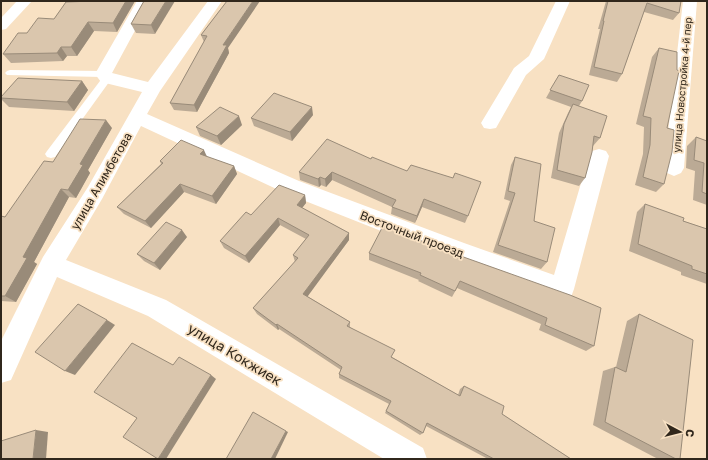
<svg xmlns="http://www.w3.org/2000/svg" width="708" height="460" font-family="'Golos Text',sans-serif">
<rect width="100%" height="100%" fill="#f8e1c3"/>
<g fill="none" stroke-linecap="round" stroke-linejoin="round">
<polygon fill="#fff" fill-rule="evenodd" points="10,70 103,71 106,72 107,75 112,78 55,157 51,158 47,157 45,154 47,151 103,77 7,75 5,73 7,71"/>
<g fill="#fff" fill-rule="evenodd">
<polygon points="17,1 32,1 6,29 1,30 1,18"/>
<polygon points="137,1 151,1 112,73 148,82 208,1 222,1 160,91 147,114 299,181 464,243 554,275 589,156 592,151 599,149 606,151 609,156 574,289 571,297 562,300 452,259 285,193 141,126 102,199 66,260 166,300 423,448 427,459 384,459 148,316 57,277 11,380 1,383 1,341 43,257 88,187 142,92 101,82 95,74"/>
<polygon points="556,1 570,1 544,59 526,75 496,128 490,129 484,128 481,123 514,68 529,56"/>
<polygon points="683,1 697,1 684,168 681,173 674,176 667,173 664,168"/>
</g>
</g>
<g fill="#bbaa95">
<polygon points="135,1 117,32 94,31 77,56 67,56 63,61 11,63 3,54 27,33 54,19 66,2"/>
<polygon points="144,1 155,34 136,33 131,24"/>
<polygon points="227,1 228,48 229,53 197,112 174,110 170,103 204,42 201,35"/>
<polygon points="606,1 681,1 679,13 673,20 644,12 622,74 617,82 589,75 600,29 598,29"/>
<polygon points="659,48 667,128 664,184 656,192 635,185 643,154 644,127 636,124 652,57"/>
<polygon points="559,75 582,101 579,106 600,138 593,146 585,178 579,186 551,178 559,133 568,113 571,107 546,98"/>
<polygon points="82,81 88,90 74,111 9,107 1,99 1,97"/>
<polygon points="313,115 292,141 254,126 251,118"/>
<polygon points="242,125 221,145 200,136 196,127"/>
<polygon points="112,128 88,170 90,173 76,198 69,197 34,262 37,264 16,302 1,301 1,216 5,217 53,162"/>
<polygon points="696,137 707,141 707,205 693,200 695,171 686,168 687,146"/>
<polygon points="207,157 234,166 237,174 216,204 184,192 151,228 124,214 117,207 161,164 160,161"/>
<polygon points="515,157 547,262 541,269 493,252 510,201 504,199 511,165"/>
<polygon points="371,159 407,171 468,216 465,223 422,207 415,223 391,214 392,207 332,180 326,187 321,185 319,187 300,180 299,172"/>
<polygon points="305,195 306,203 302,208 349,233 349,240 307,296 350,322 350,327 392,357 458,395 460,389 464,386 502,414 571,459 488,459 426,426 423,433 420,435 385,413 389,404 339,378 339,374 341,370 279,329 278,330 257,314 253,308 295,262 293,255 306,239 280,225 249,263 224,248 220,241 251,215"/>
<polygon points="645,204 683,221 707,229 707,284 681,275 681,272 629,251 637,212"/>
<polygon points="187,237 160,270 144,261 137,254"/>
<polygon points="369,253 455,254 594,346 586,351 539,330 541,324 457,288 452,297 418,281 419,280 369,260"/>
<polygon points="639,314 680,459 658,459 593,425 603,371 615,367 616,367 627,321"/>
</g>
<g fill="#998b79">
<polygon points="126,1 135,1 117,32 113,23"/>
<polygon points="166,1 175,1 155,34 151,25"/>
<polygon points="253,1 260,1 228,48 229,53 197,112 194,105 223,45"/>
<polygon points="88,22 94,31 77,56 71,47"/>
<polygon points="61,47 67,56 63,61 57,53"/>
<polygon points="82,81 88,90 74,111 67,102"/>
<polygon points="312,107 313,115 292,141 290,132"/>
<polygon points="239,116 242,125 221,145 217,136"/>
<polygon points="106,120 112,128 88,170 90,173 76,198 68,190 80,164"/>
<polygon points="204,150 208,159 200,154"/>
<polygon points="234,166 237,174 216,204 212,196"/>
<polygon points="332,172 332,180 326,187 325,179"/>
<polygon points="320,177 321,185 319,187 318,179"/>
<polygon points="180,184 184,192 151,228 145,221"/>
<polygon points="61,189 69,197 34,262 37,264 16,302 5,296 23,257"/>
<polygon points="305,195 306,203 298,213 297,205"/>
<polygon points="424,199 422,207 415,223 417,216"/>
<polygon points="278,218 280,225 249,263 245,256"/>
<polygon points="182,230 187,237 160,270 154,263"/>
<polygon points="349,233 349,240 305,300 303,294"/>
<polygon points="107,320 115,325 75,375 65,371"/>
<polygon points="277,324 279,329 278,330 276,325"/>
<polygon points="211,375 216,379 166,459 158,459"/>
<polygon points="36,430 48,432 46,459 33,459"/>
<polygon points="286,431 288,432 275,459 271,459"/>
</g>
<g fill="#dac6ad" stroke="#998b79">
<polygon points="95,1 126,1 113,23 88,22 71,47 61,47 57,53 3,54 18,33 27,33 38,18 54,19 66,2"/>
<polygon points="144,1 166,1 151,25 131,24"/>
<polygon points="227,1 253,1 223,45 227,45 194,105 170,103 207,36 201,35"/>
<polygon points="608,1 681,1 679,13 647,3 622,74 594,67 604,21 603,21"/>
<polygon points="659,48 677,52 677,70 679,71 667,128 674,130 672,152 664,184 643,177 650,145 651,118 643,116"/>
<polygon points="559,75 589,85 582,101 550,90"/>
<polygon points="18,78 82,81 67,102 1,98 1,97"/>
<polygon points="274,93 312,107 290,132 251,118"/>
<polygon points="573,104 607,116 600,138 594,136 592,152 585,178 557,170 564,124"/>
<polygon points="220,107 239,116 217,136 196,127"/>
<polygon points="80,119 106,120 80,164 83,165 68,190 61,189 23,257 27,258 5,296 1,296 1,216 5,217 44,161 53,162"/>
<polygon points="696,137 707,141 707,194 702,192 704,163 694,160"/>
<polygon points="327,139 371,159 372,157 407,171 411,165 453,178 455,173 481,182 468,216 424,199 417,216 392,207 396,200 332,172 325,179 320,177 318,179 299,172"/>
<polygon points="181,140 204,150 200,154 234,166 212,196 180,184 145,221 117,207 163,163 160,161"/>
<polygon points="515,157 541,164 534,221 555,228 547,262 498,245 515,193 508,191"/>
<polygon points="279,185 305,195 297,205 349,233 303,294 350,322 347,326 395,350 391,357 460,396 464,386 504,406 502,414 571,459 494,459 427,423 423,433 386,411 391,401 339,374 342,367 277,324 276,325 253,308 298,258 293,255 309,235 278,218 245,256 220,241 246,212 251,215"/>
<polygon points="645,204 684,218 683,221 707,229 707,274 692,269 692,266 638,244"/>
<polygon points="166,222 182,230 154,263 137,254"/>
<polygon points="383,226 455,254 570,295 601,308 594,346 545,325 547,318 460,281 455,291 420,275 421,273 369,253"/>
<polygon points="78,304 107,320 65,371 35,352"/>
<polygon points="639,314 693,340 680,459 676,459 605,422 615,367 626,372"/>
<polygon points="132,343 173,365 179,357 211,375 158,459 123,437 137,418 94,392"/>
<polygon points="253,412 286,431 271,459 226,459"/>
<polygon points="36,430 33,459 1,459 1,441"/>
</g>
<g text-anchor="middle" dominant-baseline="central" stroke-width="3.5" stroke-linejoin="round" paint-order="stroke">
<g font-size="10" fill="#30271c" stroke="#f8e1c3">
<text transform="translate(682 85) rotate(-85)">улица Новостройка 4-й пер</text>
</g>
<g font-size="12" fill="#30271c" stroke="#f8e1c3">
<text transform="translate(101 181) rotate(-60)">улица Алимбетова</text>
<text transform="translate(412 234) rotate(21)">Восточный проезд</text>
</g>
<g font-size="14" fill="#30271c" stroke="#f8e1c3">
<text transform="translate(235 354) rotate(31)">улица Кокжиек</text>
</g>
</g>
<rect width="708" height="460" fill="none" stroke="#30271c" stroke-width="4"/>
<g transform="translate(680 432) rotate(97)" stroke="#f8e1c3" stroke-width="3" paint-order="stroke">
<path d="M0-3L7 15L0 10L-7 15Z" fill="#30271c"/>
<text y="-6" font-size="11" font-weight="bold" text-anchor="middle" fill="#30271c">С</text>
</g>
</svg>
